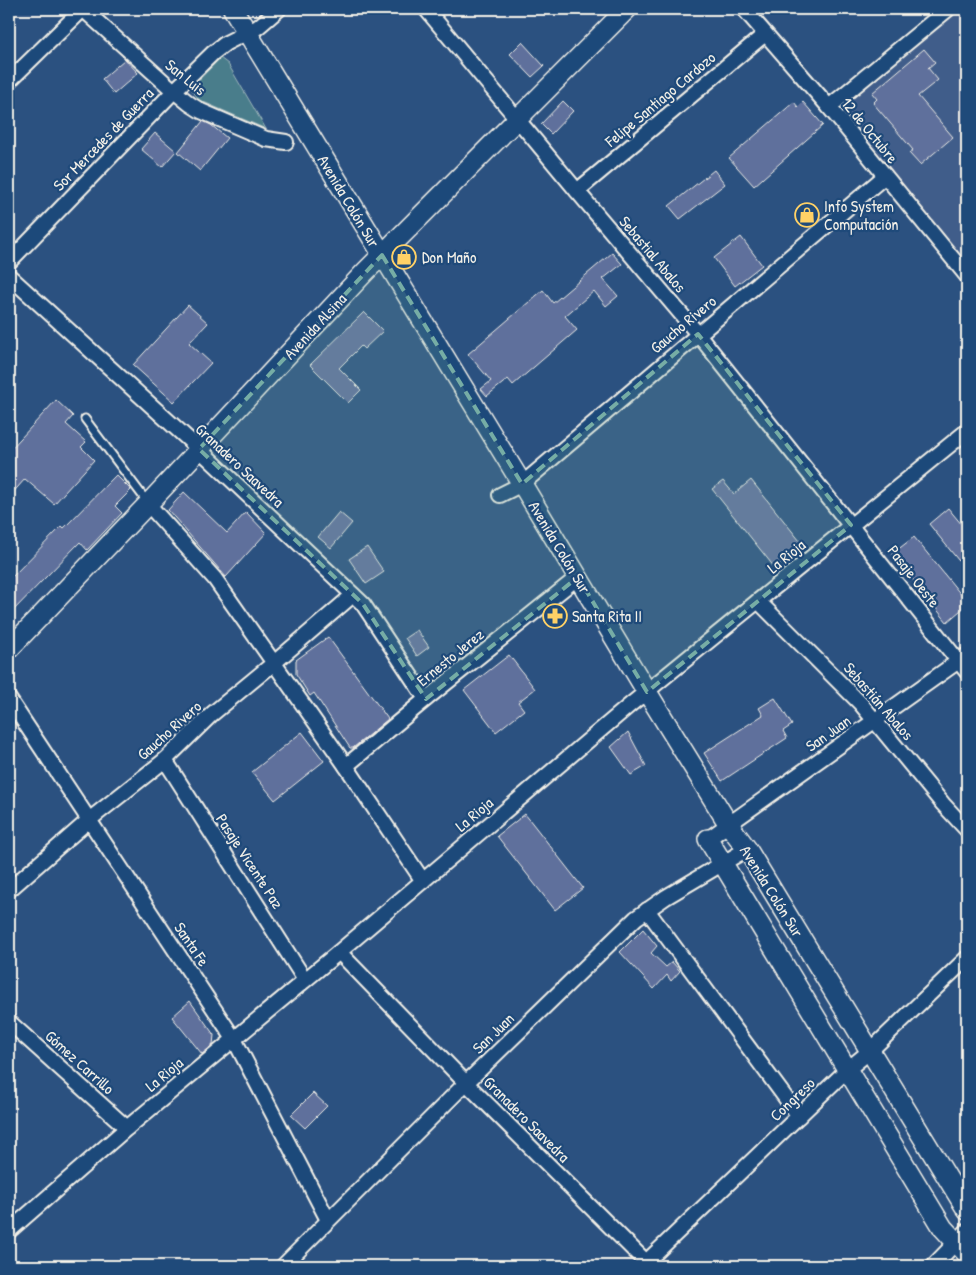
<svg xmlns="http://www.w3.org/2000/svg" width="976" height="1275" font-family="'Patrick Hand',sans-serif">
<rect width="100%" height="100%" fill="#2b5180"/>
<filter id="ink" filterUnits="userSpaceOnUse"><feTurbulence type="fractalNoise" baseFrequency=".02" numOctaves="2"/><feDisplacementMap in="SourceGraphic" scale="10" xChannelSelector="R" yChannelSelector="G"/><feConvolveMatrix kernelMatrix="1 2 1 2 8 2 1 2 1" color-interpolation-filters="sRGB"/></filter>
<g filter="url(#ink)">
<polygon fill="#3f5d8a" points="948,9 967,9 967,275 829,107"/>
<polygon fill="#497d8b" stroke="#9eb7ba" points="220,58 228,64 266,129 199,100 191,88"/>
<g fill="#5f6f9c" stroke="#f4f1e8">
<polygon points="522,42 544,66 532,77 510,54"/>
<polygon points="924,49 935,62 928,68 938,80 918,96 953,137 920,165 909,153 913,150 873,103 877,99 872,93"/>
<polygon points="125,59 138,73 114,94 102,79"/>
<polygon points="563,101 573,111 551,134 541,124"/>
<polygon points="794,102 798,107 803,102 823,125 754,186 729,158"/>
<polygon points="203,121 211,125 227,138 200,171 178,152"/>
<polygon points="155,133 176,151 162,167 141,149"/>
<polygon points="714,170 725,184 680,219 669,206"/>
<polygon points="741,237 762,265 735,286 714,258"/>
<polygon points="612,253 622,264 603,279 618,296 606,306 594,291 565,316 577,330 513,385 508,379 487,396 481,389 491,381 468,354 543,290 553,303"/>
<polygon points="188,305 208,323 189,343 211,363 174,402 133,365"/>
<polygon points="364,312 383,331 364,349 361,346 339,368 361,390 348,403 310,365"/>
<polygon points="56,400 73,416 66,424 86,442 81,447 94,460 54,504 25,479 9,497 9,451"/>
<polygon points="116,475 131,490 115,506 122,513 87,550 80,542 9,615 9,580 62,526 64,528"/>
<polygon points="751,480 804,546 775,568 712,489 723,481 734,494"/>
<polygon points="184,492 227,533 246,512 266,533 226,577 168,510"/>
<polygon points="948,508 967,531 967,571 929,524"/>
<polygon points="339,512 352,523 331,548 318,537"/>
<polygon points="914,537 967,602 967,605 947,622 892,554"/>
<polygon points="367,547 384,572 366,584 349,559"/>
<polygon points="417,630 429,647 417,656 405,638"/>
<polygon points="328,637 388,719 353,748 350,748 314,693 310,696 296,674 296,660"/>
<polygon points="509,655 535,689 518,702 524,710 496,732 464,690"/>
<polygon points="775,698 792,725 783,731 787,738 722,781 704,753 763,715 759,708"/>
<polygon points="302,732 324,761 275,800 252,772"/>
<polygon points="628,732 646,766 631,775 611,747"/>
<polygon points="525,814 583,888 555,910 497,836"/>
<polygon points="643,929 657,946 651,953 666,967 672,962 680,971 671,981 667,975 654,989 620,952"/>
<polygon points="190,1001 214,1035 213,1045 202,1054 172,1017"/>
<polygon points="313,1093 327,1106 305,1128 291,1115"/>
</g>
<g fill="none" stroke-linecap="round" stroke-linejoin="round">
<g stroke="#f4f1e8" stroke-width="11">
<polyline id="lane" points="85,419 148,503"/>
</g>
<g stroke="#f4f1e8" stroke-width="18">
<g id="street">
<polyline points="83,9 174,91 190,104 201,111 266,139 286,142"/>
<polyline points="426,9 577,191 698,334 967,672"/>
<polyline points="744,9 829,107 967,276"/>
<polyline points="9,81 83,9"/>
<polyline points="829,107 948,9"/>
<polyline points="577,191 765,34"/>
<polyline points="9,262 174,91 213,53 226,43 258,27 279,9"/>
<polyline points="9,276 199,449 363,604 426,699"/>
<polyline points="500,495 522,484 885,176"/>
<polyline points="148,504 215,579 346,766 423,881"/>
<polyline points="758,601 861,704 943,804 967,830"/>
<polyline points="9,699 234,1039 328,1220"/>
<polyline points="165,760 305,980"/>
<polyline points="346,766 426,699 578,577"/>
<polyline points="708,839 967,655"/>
<polyline points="9,890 89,820 165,760 212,714 274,663 353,595"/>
<polyline points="647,910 799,1116"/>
<polyline points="339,952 466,1083 650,1266"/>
<polyline points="9,1022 127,1128"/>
<polyline points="9,1231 127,1128 339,952 630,705 967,431"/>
<polyline points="283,1266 466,1083 636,918 666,897 747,849"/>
<polyline points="642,1266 848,1069 870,1051 967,958"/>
<polyline points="933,1266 967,1231"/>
</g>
</g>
<g stroke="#f4f1e8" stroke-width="22">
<g id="secondary">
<polyline points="233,9 522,484 647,692 729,825 747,849 967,1210"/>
<polyline points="9,649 148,504 365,272 627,9"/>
<polyline points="708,839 943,1228 967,1254"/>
</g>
</g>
<use href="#lane" stroke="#1f4a7a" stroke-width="7"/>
<use href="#street" stroke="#1f4a7a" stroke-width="14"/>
<use href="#secondary" stroke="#1f4a7a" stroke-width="19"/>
</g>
</g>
<path fill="#76ada5" fill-opacity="0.2" stroke="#76ada5" stroke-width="4" stroke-dasharray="10 6" stroke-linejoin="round" d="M 382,255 L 522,484 L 698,334 L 851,525 L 647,692 L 578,577 L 426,699 L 363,604 L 199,449 Z"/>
<defs>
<g id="shop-ring" transform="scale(1.25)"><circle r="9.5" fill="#1f4a7a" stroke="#ffd166" stroke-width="1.5"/><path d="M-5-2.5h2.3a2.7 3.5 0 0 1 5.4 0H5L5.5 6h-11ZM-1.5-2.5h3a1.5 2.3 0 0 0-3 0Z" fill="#ffd166"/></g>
<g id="pharmacy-ring" transform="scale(1.25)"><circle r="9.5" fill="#1f4a7a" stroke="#ffd166" stroke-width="1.5"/><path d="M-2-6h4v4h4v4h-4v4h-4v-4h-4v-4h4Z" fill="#ffd166"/></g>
</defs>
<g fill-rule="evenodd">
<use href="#shop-ring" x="807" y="215"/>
<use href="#shop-ring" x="404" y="257"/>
<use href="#pharmacy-ring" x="555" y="616"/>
</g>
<g text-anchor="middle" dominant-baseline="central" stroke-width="4.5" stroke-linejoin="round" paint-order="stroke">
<g font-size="16" fill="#f4f1e8" stroke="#1f4a7a">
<text transform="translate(186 77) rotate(39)">San Luis</text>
<text transform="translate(660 99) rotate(-40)">Felipe Santiago Cardozo</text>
<text transform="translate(870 130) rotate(51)">12 de Octubre</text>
<text transform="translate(103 139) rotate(-46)">Sor Mercedes de Guerra</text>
<text transform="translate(349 201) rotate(59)">Avenida Colón Sur</text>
<text transform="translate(653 254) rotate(50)">Sebastial Abalos</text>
<text transform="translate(683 324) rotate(-40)">Gaucho Rivero</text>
<text transform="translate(315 326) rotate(-47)">Avenida Alsina</text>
<text transform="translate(240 465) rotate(43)">Granadero Saavedra</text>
<text transform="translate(560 547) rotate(59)">Avenida Colón Sur</text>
<text transform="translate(786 556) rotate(-39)">La Rioja</text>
<text transform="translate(914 576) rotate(52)">Pasaje Oeste</text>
<text transform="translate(450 657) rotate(-39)">Ernesto Jerez</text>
<text transform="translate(879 701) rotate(49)">Sebastián Abalos</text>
<text transform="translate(169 730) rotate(-42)">Gaucho Rivero</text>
<text transform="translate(828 733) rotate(-35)">San Juan</text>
<text transform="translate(474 814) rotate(-40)">La Rioja</text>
<text transform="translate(250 861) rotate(57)">Pasaje Vicente Paz</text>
<text transform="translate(772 891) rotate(58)">Avenida Colón Sur</text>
<text transform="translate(192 944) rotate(56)">Santa Fe</text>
<text transform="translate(493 1033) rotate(-44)">San Juan</text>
<text transform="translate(80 1062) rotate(42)">Gómez Carrillo</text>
<text transform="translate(164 1074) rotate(-40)">La Rioja</text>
<text transform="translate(792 1099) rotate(-44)">Congreso</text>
<text transform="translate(527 1119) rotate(45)">Granadero Saavedra</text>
</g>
<g font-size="16" fill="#f4f1e8" stroke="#1f4a7a" text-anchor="start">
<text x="824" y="206">Info System<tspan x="824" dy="18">Computación</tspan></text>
<text x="422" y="257">Don Maño</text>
<text x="572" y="616">Santa Rita II</text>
</g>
</g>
<rect width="976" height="1275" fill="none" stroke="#1f4a7a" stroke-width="30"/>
<rect x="15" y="15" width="946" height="1245" fill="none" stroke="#f4f1e8" stroke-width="2" filter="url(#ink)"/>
</svg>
